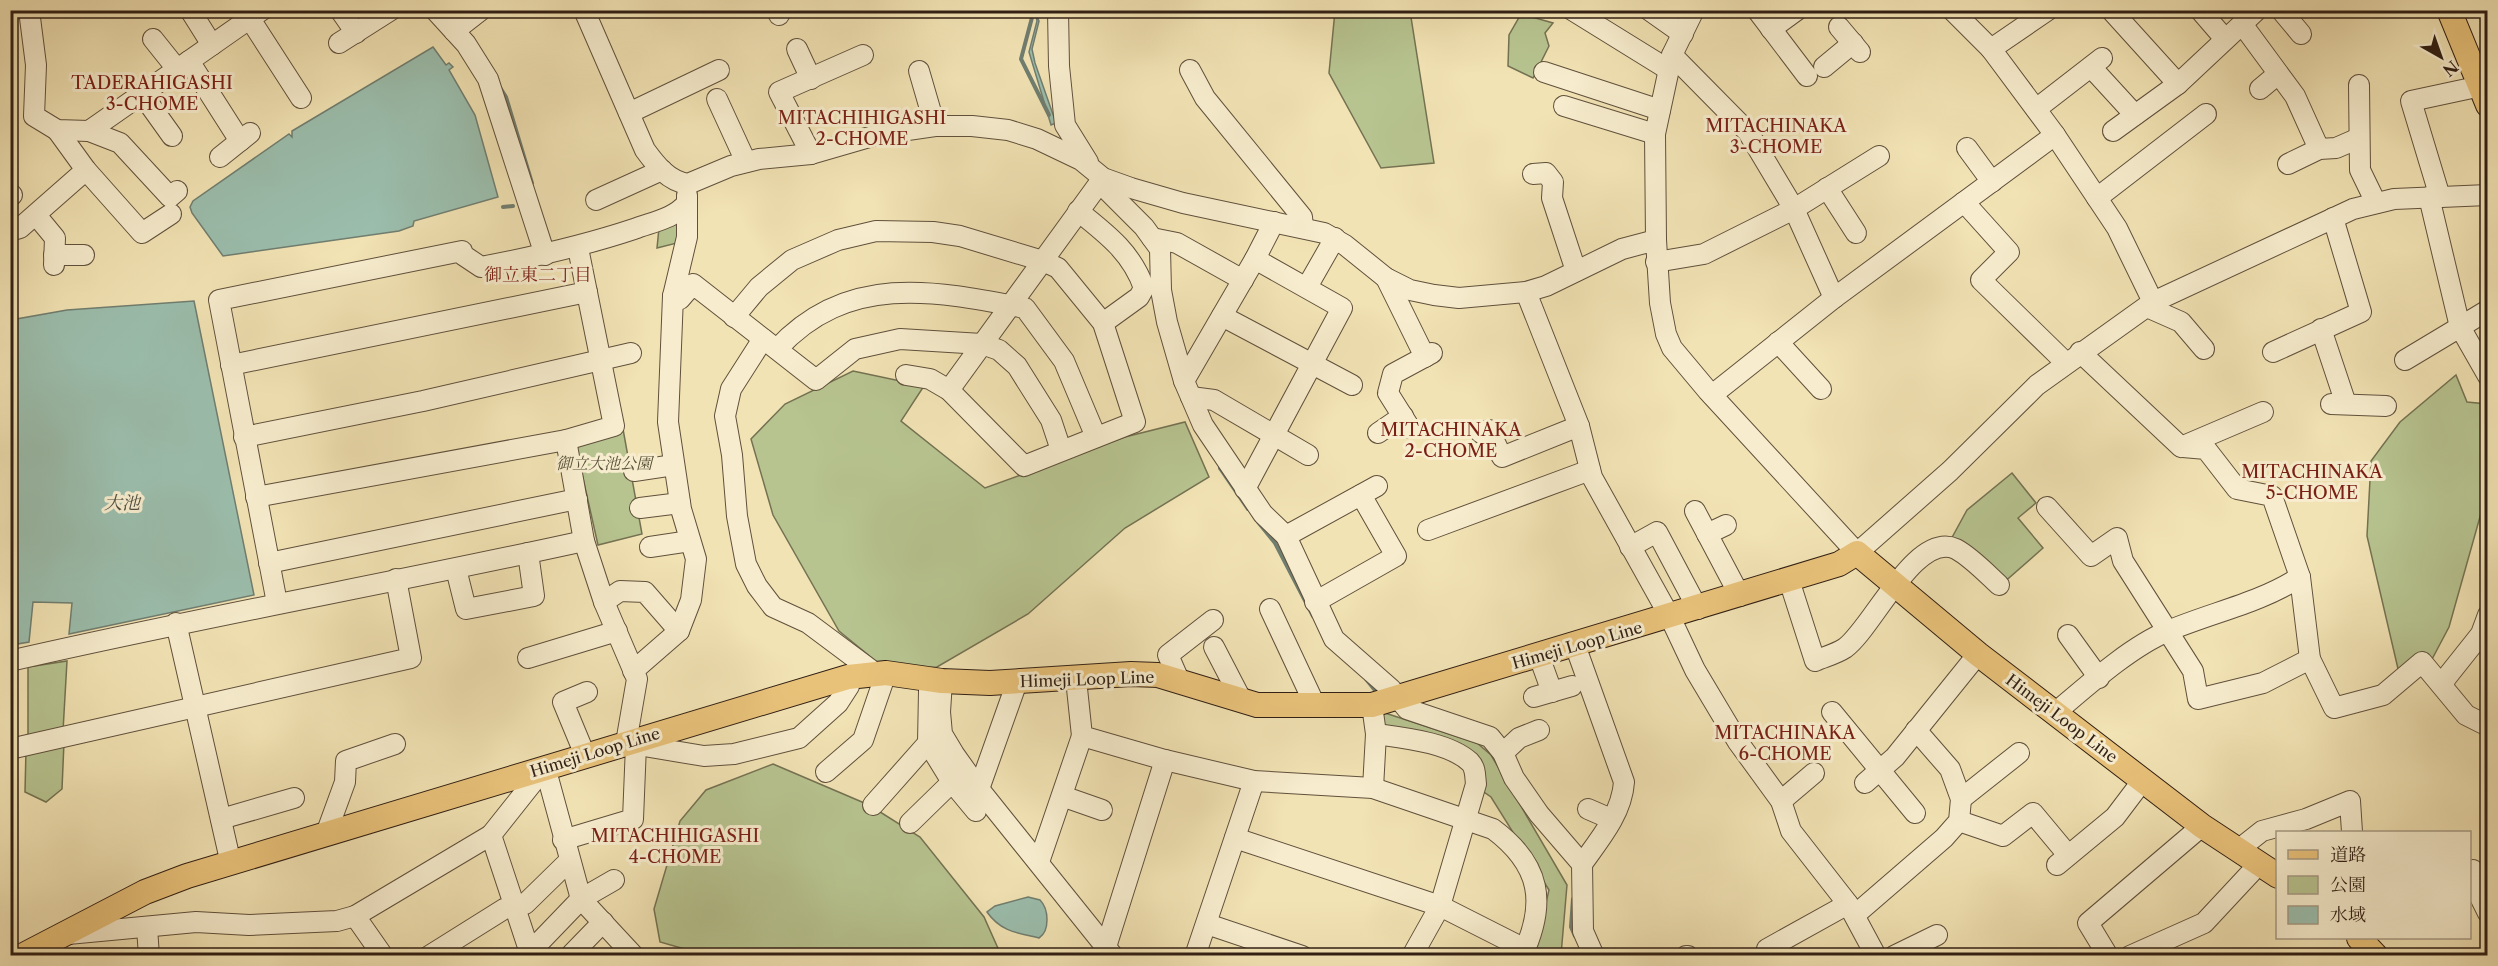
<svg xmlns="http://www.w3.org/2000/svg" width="2498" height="966" font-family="'Libre Caslon Text','Noto Serif JP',serif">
<rect width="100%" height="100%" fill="#f2e3b4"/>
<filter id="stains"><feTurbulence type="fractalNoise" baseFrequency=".00333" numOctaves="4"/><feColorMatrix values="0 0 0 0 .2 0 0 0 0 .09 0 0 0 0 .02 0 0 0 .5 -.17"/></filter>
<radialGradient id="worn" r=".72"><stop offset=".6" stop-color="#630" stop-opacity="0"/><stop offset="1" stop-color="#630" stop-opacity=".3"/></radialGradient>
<g fill="#b7c490" stroke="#747252" stroke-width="1.5">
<polygon points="1335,11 1410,11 1434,163 1381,168 1329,73"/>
<polygon points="1521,14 1553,23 1545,33 1549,46 1533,78 1508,66 1509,35"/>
<polygon points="684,220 681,242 657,248 659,228"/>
<polygon points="853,371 924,386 901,421 985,488 1125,437 1185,422 1209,477 1125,528 1028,614 937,667 888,671 839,631 773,515 751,439 785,404"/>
<polygon points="2456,375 2467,402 2487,404 2487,492 2449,627 2430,663 2399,673 2367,536 2371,461 2400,422"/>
<polygon points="623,429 642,534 598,545 576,447 583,439"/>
<polygon points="2012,473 2036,503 2018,518 2043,548 2002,584 1949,543 1967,510"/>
<polygon points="67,661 63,731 28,738 28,667"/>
<polygon points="1382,712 1477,743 1491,755 1567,885 1561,955 1534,955 1549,890 1491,797 1481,790 1480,763 1422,736 1380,724"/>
<polygon points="64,742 62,789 46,802 25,792 26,749"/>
<polygon points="773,764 869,805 920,837 984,917 1001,955 695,955 688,950 660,942 654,909 680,821 706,790"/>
</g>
<g fill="#9bbead" stroke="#707e70" stroke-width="1.5">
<polygon points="1035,11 1039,21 1032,49 1035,63 1056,123 1051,125 1029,52 1037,21"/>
<polygon points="433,47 446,65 449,63 453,67 449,70 475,115 498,197 414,221 413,226 399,231 223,256 192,213 190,207 193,201 289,134 292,137 292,131"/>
<polygon points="194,301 254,595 69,634 72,603 33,602 29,642 11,645 11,320 67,310"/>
<path d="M 1028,897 L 1040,900 C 1049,909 1050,931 1039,938 C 1018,933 1001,932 987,912 L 995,906 Z"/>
</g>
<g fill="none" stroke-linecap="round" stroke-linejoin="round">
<g stroke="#707e70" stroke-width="4">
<polyline points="1034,10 1021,59 1049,115"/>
<polyline points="499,86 506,97 532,183"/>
<polyline points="503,207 513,206"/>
<polyline points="1220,468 1248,509"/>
<polyline points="1258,522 1275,543 1313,616"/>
<polyline points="1366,679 1378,694"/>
<polyline points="1573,899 1571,927 1575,936"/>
</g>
<g stroke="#60503c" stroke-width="22">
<g id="minor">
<polyline points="29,10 36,65 34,116 57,130 89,131 262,10"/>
<polyline points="190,10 212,45"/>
<polyline points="340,10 356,33"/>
<polyline points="435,10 466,44 488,79 545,255"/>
<path d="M 584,10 L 645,150 C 656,165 668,181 688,184 L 731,166 L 759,159 L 811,154 L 880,134 L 935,126 L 972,126 L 1008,130 L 1037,139 L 1081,160 L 1103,178 L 1131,188 L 1183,203 L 1324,233 L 1345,245 L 1386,278 L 1410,290 L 1434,295 L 1459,298 L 1526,292 L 1546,286 L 1622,249 L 1656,240 L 1660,303 L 1666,334 L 1672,348 L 1708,391 L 1857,553 L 1950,471 L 2037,385 L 2153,302 L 2353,209 L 2394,199 L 2488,195"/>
<polyline points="777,10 779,15"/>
<polyline points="1058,10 1059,66 1065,125 1088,162"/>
<polyline points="1572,10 1669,70"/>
<polyline points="1649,10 1683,34"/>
<polyline points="1757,10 1807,76"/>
<polyline points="1952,10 1991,49 2055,135 2117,228 2153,302"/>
<polyline points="2111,10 2178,84 2257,10"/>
<polyline points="2200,10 2225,39"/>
<polyline points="2281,10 2301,34"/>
<polyline points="250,19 301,98"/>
<polyline points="2242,24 2295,96 2319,149"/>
<polyline points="1839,27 1860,52"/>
<polyline points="1771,29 1797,10"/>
<polyline points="454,31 481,10"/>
<polyline points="153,39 177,69"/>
<polyline points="339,43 391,10"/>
<polyline points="797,49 811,79"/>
<polyline points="1991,49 2048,10"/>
<polyline points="1672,55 1748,132 1794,209 1834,298"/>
<polyline points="189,61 240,141"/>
<polyline points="1824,67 1853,43"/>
<polyline points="2091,67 2135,115"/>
<polyline points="1190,70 1205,98 1302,217 1303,228"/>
<polyline points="919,71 935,126"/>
<polyline points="1544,72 1660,110"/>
<polyline points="2359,85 2360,170 2376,203"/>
<polyline points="2260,89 2278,74"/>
<polyline points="142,94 172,136"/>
<polyline points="717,99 746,162"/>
<polyline points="1564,106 1655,134"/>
<polyline points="2036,109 2102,58"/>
<polyline points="629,113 719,70"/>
<polyline points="57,130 86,170 142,233 171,214"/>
<polyline points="89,131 120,143 170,197 177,191"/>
<polyline points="2113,131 2178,84"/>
<polyline points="1967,148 1992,182"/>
<polyline points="811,154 779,92 863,55"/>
<polyline points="220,157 250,133"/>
<polyline points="2288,164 2319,149 2336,148 2359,138"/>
<polyline points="1533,174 1546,173 1553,182 1552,198 1576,271"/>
<polyline points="1099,182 1144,227 1160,249 1161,290 1167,322 1184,381 1203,425 1263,514 1286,536 1334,639 1391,689 1407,709 1490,737 1503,753 1514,778 1539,814 1582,864 1583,931 1594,956"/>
<polyline points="1827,188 1856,233"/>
<polyline points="10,193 12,195"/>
<polyline points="2429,197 2460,327 2488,310"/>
<polyline points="2440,197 2411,101 2481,86"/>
<polyline points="2097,198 2206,114"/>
<polyline points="596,200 662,170"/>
<polyline points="1964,202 2009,252 1981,280 2066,363"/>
<path d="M 1078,211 C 1107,234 1132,253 1144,288 L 1139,297 L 1103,323"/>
<polyline points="36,215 55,238 54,265"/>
<polyline points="10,231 20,228 86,170"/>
<polyline points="1152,238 1177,243 1243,280"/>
<polyline points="1656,240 1655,134 1672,55 1694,10"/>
<polyline points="578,248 614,426 566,440 584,541 604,602 637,679 626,743 704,756 734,754 799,738 838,703 849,686 848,677"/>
<polyline points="54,255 84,255"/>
<polyline points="1255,259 1274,222"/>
<polyline points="1656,262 1704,254 1794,209 1879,156"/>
<polyline points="1386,278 1425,357"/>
<polyline points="1307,287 1335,238"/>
<polyline points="1526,292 1579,426"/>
<polyline points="673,296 680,299 693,284 816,380 855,349 900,339 982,344 999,350 1017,366 1051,420 1061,450"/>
<polyline points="2147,307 2181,322 2204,349"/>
<polyline points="1222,316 1352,385"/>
<polyline points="734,317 759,287 792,260 838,240 876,231 933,232 960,236 1043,261 1058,268 1103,323 1135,422 1024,466 949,390 930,379 906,375"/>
<polyline points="2321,329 2346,404"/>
<polyline points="763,339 731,389 725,416 732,455 737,516 746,564 757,586 773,607 808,623 875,673"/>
<polyline points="1778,342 1821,389"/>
<path d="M 777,349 C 847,273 933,290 1025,308 L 1064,361 L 1096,437"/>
<polyline points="2080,352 2181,447 2263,412"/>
<polyline points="2273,352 2361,312 2333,218"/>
<polyline points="2405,360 2460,327 2488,376"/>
<polyline points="231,365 587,292"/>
<polyline points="1184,381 1255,259 1342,308 1245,489"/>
<polyline points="949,390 1103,178"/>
<polyline points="1712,395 1834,298 2055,135"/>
<polyline points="1191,397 1214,400 1308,455"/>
<polyline points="2331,404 2386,406"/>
<polyline points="1410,428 1388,393 1393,374 1432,353"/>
<polyline points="1378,433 1403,416"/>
<polyline points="1481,433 1489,430 1502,457 1579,426 1592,477 1670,617 1695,670 1738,742 1781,801 1791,831 1848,904 1876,956"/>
<polyline points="244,437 423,401 631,353"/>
<polyline points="2183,447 2206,449 2237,489 2272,496 2300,577"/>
<polyline points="634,471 674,465"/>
<polyline points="256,497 566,440"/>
<polyline points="2047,507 2091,556 2117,538 2123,561 2193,671 2198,699 2263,683 2310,659"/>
<polyline points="640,508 680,503"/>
<polyline points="1695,511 1740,596"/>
<polyline points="1428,530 1590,470"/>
<polyline points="1707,534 1726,525"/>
<polyline points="1286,536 1377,486"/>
<polyline points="650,547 690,541"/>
<polyline points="1630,547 1657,532 1698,609"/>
<polyline points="269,563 577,499"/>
<polyline points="456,569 466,609 534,596 528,553"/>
<path d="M 1789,580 L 1815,661 C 1824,657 1836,654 1845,648 C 1872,629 1916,530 1956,549 C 1971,557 1986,573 1999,585"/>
<polyline points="604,602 620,591 645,592 679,631"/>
<polyline points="1315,602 1396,556 1361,495"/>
<path d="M 277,603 L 219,300 L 462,251 L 463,255 L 481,267 C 534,257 583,246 634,229 C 652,222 674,219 687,203"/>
<polyline points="1270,609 1315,705"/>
<polyline points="176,623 231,864"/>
<polyline points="2068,635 2099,678"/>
<path d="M 1575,645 L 1624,782 C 1622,813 1600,839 1582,864"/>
<polyline points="1214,647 1241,699"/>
<polyline points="1539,656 1552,692"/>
<polyline points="528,658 617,631"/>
<path d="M 10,661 C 201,617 393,583 584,541"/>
<polyline points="633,671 679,631 691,600 696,559 681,509 668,422 673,296 687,237 687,195"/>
<path d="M 1076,679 L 1082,736 L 1165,760 L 1254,781 L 1373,788 L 1493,829 C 1541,865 1547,903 1522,956"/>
<polyline points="1179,680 1168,655 1213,620"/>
<polyline points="942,681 940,712 942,734 954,754 979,789 1113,956"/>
<polyline points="2443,685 2446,678 2481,634 2488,615"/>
<polyline points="929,691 928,743 952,782 976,811"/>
<polyline points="1534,697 1572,686"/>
<polyline points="1372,705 1376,734 1373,788"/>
<polyline points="1832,712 1915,813"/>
<path d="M 2056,712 C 2088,685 2130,647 2168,631 C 2213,612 2260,603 2300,577 L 2310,659 L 2334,708 L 2383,695 L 2422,662 L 2466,715 L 2488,726"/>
<path d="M 1376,734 C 1404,738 1448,742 1470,762 C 1476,768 1475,777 1476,784 L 1440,906 L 1412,956"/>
<polyline points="10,749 411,658 396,579"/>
<polyline points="1503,753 1519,738 1539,730"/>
<polyline points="585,755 563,702 587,692"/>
<polyline points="545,767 581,899 634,956"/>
<polyline points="826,772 863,740 886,673"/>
<polyline points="1865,783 1895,757 1978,654"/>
<polyline points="979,789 1017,682"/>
<polyline points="1062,796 1102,810"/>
<polyline points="1961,799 2019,753"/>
<polyline points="1781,801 1814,773"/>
<polyline points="873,805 928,743"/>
<polyline points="1588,809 1611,819"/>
<polyline points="221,819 294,798"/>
<polyline points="1959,821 2003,836 2033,813 2068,855"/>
<polyline points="910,823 952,782"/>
<polyline points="326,834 345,782 346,761 395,744"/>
<polyline points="1235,838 1440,906 1525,949"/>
<polyline points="563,840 633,819 636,745"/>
<polyline points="2238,850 2262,831 2306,819 2350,801 2352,832"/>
<polyline points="1039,862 1082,736"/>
<polyline points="2057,865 2115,817 2143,780"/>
<polyline points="2473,870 2471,879 2488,913"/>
<polyline points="1856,914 1944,838 1959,821 1961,799 1950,769 1916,730"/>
<polyline points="1207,924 1302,956"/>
<polyline points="147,928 149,956"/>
<polyline points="68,934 196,922 249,925 337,921 355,916"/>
<polyline points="1106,947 1165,760"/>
<polyline points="1767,949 1848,904"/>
<polyline points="530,952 581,899 614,880"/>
<polyline points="383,956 355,916 491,835"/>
<polyline points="429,956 504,909 525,904 569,861"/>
<polyline points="531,956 491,835 545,767"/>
<polyline points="570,956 603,922"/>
<polyline points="1195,956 1254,781"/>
<polyline points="1686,956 1688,956"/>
<polyline points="1894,956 1937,935"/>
<polyline points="2108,956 2088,923 2202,826"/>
<polyline points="2130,956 2204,923 2259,864"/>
</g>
</g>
<g stroke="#301f14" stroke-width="26">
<g id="major">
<polyline points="2449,10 2488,105"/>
<polyline points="2359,938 2376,956"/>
<polyline points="22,956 145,892 187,876 848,677 886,673 942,681 990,683 1131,674 1158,675 1257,705 1372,705 1839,564 1857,553 1978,654 2202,826 2278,876"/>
</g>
</g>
<use href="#minor" stroke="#f7edce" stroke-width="20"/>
<use href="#major" stroke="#e9c27a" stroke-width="24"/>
</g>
<g text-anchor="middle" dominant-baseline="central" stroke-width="6" stroke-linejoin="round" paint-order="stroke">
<g font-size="16" font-style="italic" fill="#585139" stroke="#f7edce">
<text x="604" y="463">御立大池公園</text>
</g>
<g font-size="16" fill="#301f14" stroke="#f7edce">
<text transform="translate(1577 645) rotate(-16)">Himeji Loop Line</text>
<text transform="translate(1087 679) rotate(-2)">Himeji Loop Line</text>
<text transform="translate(2062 718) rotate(37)">Himeji Loop Line</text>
<text transform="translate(595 752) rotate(-17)">Himeji Loop Line</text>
</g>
<g font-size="18" fill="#7a1f14" stroke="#f7edce">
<text x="152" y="83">TADERAHIGASHI<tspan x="152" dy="21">3-CHOME</tspan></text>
<text x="862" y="118">MITACHIHIGASHI<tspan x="862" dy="21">2-CHOME</tspan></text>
<text x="1776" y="126">MITACHINAKA<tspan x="1776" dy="21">3-CHOME</tspan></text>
<text x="538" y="275">御立東二丁目</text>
<text x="1451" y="430">MITACHINAKA<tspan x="1451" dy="21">2-CHOME</tspan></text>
<text x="2312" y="472">MITACHINAKA<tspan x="2312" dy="21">5-CHOME</tspan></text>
<text x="1785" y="733">MITACHINAKA<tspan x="1785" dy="21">6-CHOME</tspan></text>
<text x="675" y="836">MITACHIHIGASHI<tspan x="675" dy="21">4-CHOME</tspan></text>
</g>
<g font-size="18" font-style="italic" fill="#504f42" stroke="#f7edce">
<text x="122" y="503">大池</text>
</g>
</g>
<rect width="2498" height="966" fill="none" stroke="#f2e3b4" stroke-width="36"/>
<rect x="12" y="12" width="2474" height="942" fill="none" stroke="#301f14" stroke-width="3"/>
<rect x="18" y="18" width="2462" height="930" fill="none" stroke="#301f14" stroke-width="1.5"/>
<rect x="2276" y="831" width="195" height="108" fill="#f7edce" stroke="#a79b84" stroke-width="1.5"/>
<rect x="2288" y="850" width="30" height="9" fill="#e9c27a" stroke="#a79b84" stroke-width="1.5"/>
<text x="2330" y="861" font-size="18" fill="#301f14">道路</text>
<rect x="2288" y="876" width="30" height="18" fill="#b7c490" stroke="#a79b84" stroke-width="1.5"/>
<text x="2330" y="891" font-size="18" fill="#301f14">公園</text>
<rect x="2288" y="906" width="30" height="18" fill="#9bbead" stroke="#a79b84" stroke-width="1.5"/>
<text x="2330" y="921" font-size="18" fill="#301f14">水域</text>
<g transform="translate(2441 57) rotate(140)" stroke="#f7edce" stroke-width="4.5" paint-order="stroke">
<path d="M0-4.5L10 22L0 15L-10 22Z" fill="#301f14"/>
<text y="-9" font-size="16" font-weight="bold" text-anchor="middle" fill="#301f14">N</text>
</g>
<rect width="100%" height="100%" filter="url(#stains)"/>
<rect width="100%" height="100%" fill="url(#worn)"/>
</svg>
